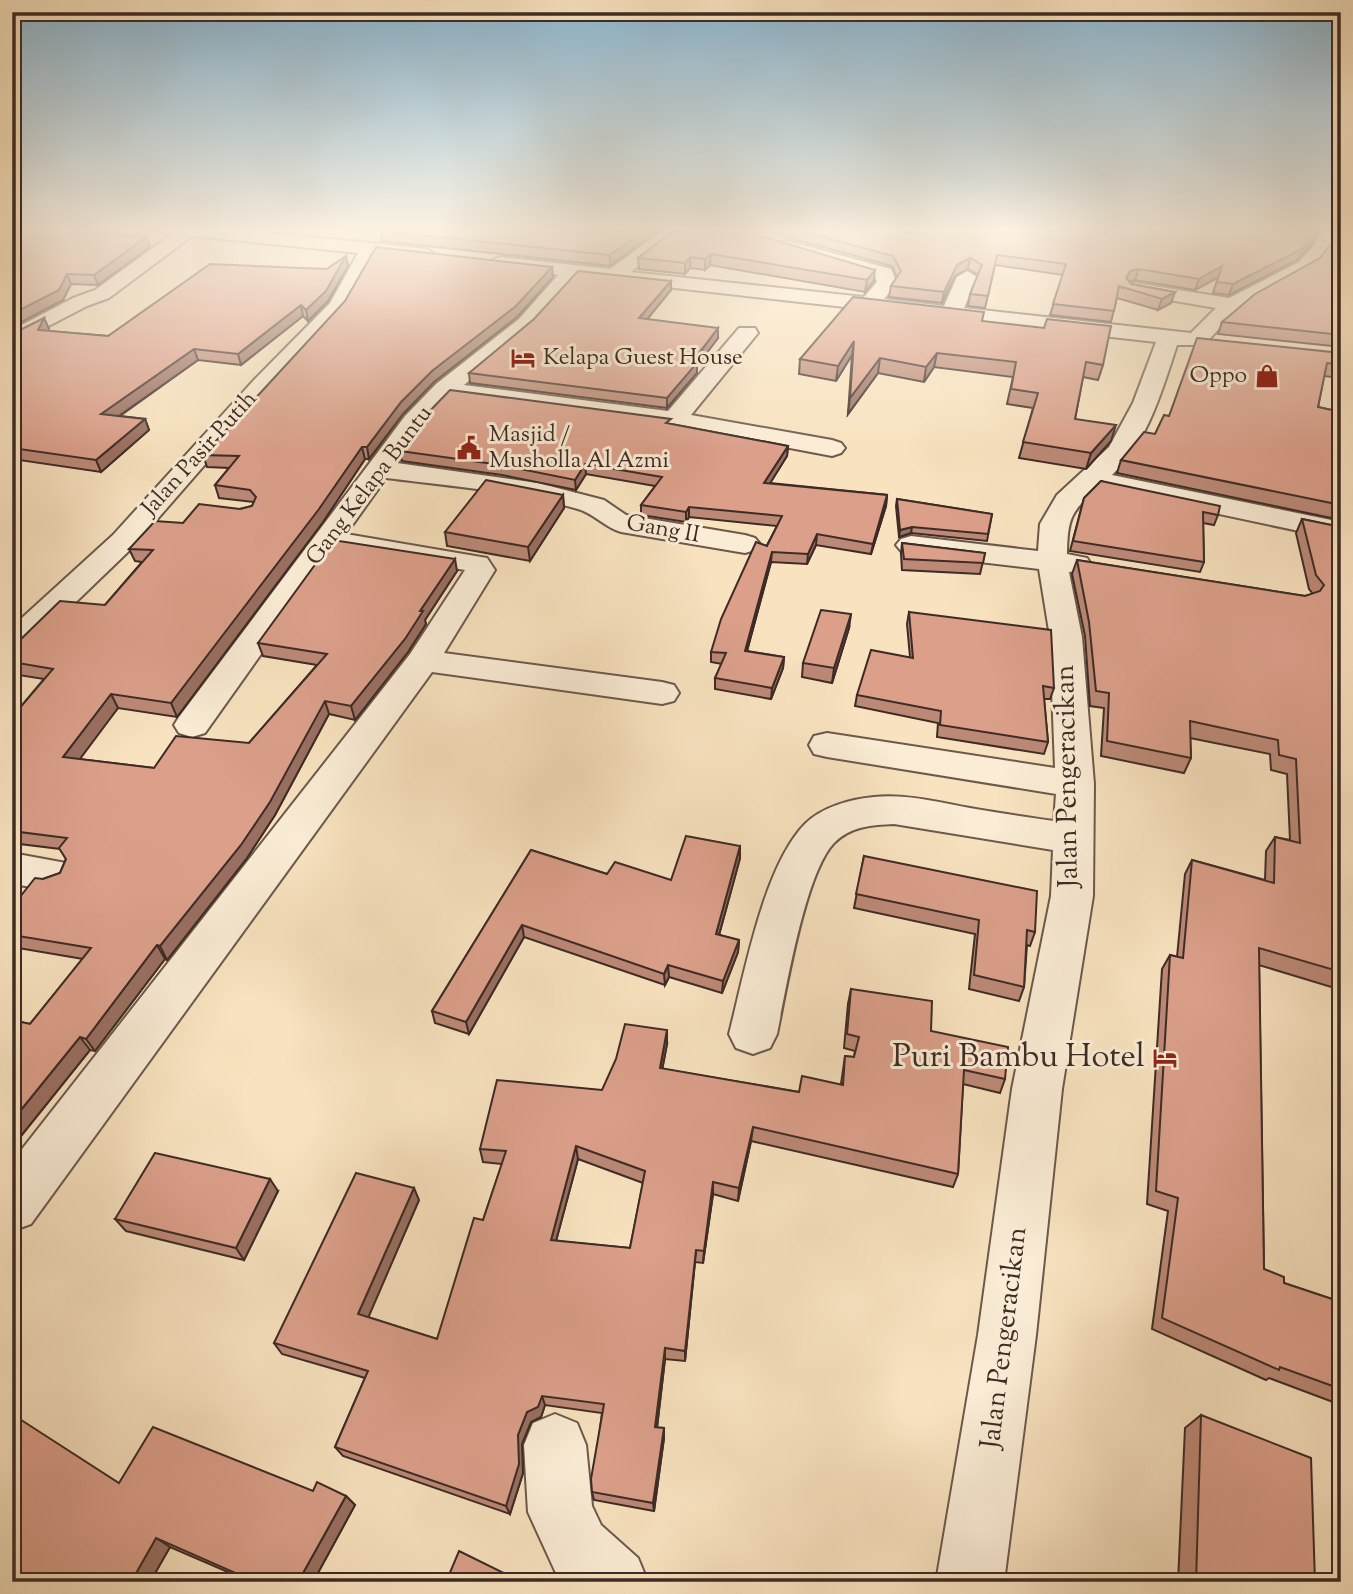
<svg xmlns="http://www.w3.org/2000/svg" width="1353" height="1594" font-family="'Sorts Mill Goudy',serif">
<rect width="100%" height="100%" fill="#f8e2bf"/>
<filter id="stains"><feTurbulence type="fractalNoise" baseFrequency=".00286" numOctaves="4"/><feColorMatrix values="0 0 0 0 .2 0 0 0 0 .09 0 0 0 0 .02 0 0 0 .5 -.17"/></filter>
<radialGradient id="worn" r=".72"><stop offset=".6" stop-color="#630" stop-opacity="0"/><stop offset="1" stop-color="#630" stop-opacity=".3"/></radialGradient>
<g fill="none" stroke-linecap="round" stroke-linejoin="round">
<g stroke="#6c594c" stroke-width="4">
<g id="minor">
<polygon points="80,228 102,228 99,232 127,234 136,239 127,244 73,240 70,236"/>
<polygon points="159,228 219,228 370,243 427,249 436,255 427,261 375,255 345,310 270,390 133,547 24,652 12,655 12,627 113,535 254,380 330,303 358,253 192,236 109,298 87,306 12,345 12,330 73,298 95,290 172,234 162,232"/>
<path d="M 666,228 L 686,228 L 631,272 L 864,297 L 877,282 L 875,277 L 782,250 L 779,246 L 782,242 L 788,241 L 891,269 L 897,283 L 884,299 L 944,306 L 957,277 L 967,271 L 977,277 L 964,308 L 1191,333 L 1216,308 L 1128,293 L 1125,289 L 1128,285 L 1135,283 L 1229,298 L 1299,262 L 1315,244 L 1320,228 L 1338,228 C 1324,278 1287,279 1249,303 C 1231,314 1218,330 1204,345 L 1177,345 C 1162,390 1148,442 1112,475 L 1341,522 L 1341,540 L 1097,488 C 1070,513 1068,518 1067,554 L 1087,558 L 1091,564 L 1087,570 L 1069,572 L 1082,637 L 1094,784 L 1093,896 L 1062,1089 L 1036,1335 L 1004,1582 L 936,1582 L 978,1335 L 1012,1089 L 1051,896 L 1053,850 L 894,824 C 872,825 851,826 834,843 C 805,873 786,991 777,1034 L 770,1048 L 753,1054 L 736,1048 L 729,1034 C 744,976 763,867 805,824 C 822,807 851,799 874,797 C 906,794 938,802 970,808 C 998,813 1026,817 1054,821 L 1056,794 L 827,757 L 814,754 L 809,745 L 814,736 L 827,733 L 1055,768 L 1050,637 L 1039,569 L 911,554 L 901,551 L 896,545 L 901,539 L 911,536 L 1038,551 L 1040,524 L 1057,495 L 1109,447 L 1133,403 L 1156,342 L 577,277 L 533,327 L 464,385 L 668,411 L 739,328 L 755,328 L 758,333 L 691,415 L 832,440 L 841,443 L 845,448 L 841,453 L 832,456 L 674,426 L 450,397 L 423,426 L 397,463 L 538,483 L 604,500 L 626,515 L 745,535 L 755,538 L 760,544 L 755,550 L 745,553 L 621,532 C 604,527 595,514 578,509 C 516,491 450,486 386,478 L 346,534 L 487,558 L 495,570 L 444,653 L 662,682 L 674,685 L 679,693 L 674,701 L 662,704 L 432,672 L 31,1224 L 12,1231 L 12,1162 L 410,654 L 465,570 L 335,550 L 205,733 L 192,737 L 179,733 L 174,725 L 179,717 L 405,416 L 436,384 L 519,319 L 558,275 L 494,267 L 492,263 L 494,259 L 501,257 L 610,269 Z"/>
<polygon points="913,228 933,228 918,241 906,241 903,237"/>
<polygon points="12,853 66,863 72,874 66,885 51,890 12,884"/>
<polygon points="555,1414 577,1423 586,1445 592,1506 601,1525 638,1558 648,1582 565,1582 555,1571 528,1512 524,1445 533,1423"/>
</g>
</g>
<use href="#minor" fill="#faecd5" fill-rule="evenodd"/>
</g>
<g fill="#bc8977" stroke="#3d2b25" stroke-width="2" fill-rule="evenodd">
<polygon points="12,228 77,228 70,233 146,237 150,247 98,285 71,284 63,300 12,327"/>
<polygon points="117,228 158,228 159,231"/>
<polygon points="662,228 610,266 382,241 380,231"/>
<polygon points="677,228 910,228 906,232 907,233 1313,243 1297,260 1229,295 1213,293 1218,277 1195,290 1135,280 1129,282 1131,284 1175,292 1171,303 1158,310 1117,298 1111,322 1050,315 1063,275 995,265 985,308 968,306 970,294 978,275 968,269 955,276 942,303 889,297 891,286 897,277 892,266 761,230 754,234 874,281 865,292 710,265 705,270 690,268 685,274 639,269 638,258"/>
<polygon points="1340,228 1341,228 1341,347 1218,334 1222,322 1320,258 1337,237"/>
<polygon points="346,256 348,266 328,301 308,321 303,316 241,365 198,360 120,416 145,419 149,430 101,472 12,459 12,334 44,318 49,329 48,331 108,336 327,269"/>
<polygon points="553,277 517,317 434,382 403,414 369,459 365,459 323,522 177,717 118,708 79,759 154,768 249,743 317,665 263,656 258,643 457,571 425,620 426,624 408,652 355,720 329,714 275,815 247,858 167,960 165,959 95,1051 90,1050 13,1146 12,1146 12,1020 30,1024 83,959 12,947 12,907 43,879 60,873 66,859 60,849 12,843 12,717 44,679 12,674 12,642 105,605 142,562 135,561 129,549 183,523 252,506 254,502 219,498 215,485 229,468 207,467 203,455"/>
<polygon points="671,290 647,319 718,338 697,366 697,373 667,408 470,383 469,373"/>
<polygon points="982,321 1103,365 1098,380 1083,377 1075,419 1111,441 1086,469 1019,458 1033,408 1007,404 1013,377 934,367 924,382 878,373 848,414 852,355 836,381 799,374 800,359"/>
<polygon points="1341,353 1341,378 1324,376 1318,407 1341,412 1341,520 1117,473 1121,460 1155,434 1169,416"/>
<polygon points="671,424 788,446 787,456 770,483 887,495 886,506 871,554 816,545 807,564 771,562 747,651 784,657 783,668 771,699 715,689 715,678 722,664 711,662 711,652 777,526 689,517 686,522 641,515 641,505 655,486 586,474 576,490 502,475 402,461 400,451"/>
<polygon points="1101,481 1218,515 1214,525 1203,523 1204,562 1200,572 1070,551 1084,498"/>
<polygon points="563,495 564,508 530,561 447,546 445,532"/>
<polygon points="897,499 992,514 987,541 911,533 899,537 896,506"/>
<polygon points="1302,519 1341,527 1341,990 1259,965 1264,1269 1284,1283 1341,1302 1341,1405 1269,1378 1266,1380 1152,1329 1168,1211 1147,1204 1162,969 1170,955 1177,957 1185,874 1192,860 1265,880 1266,851 1275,837 1290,840 1287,774 1271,770 1270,754 1190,738 1191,758 1184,773 1101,756 1104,708 1090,706 1085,636 1072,574 1077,560 1305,596 1313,594 1309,589 1296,533"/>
<polygon points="902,543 985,553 980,574 902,570 901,554"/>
<polygon points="909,612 1054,688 1050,699 1044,699 1048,742 1044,754 937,737 938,723 855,706 857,695 910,657 907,624"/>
<polygon points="849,628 832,683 802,677 803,663"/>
<polygon points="740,846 740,858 719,935 739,940 738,952 722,993 669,977 665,985 524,937 469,1034 435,1023 432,1011 531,850 607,874 671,880"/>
<polygon points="864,856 1035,932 1030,946 1027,945 1024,987 1019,1001 969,989 975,934 854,908"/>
<path d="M 851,989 L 931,1031 L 1005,1079 L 1000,1093 L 963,1084 L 958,1174 L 953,1187 L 751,1141 L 738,1201 L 713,1194 L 703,1263 L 695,1262 L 685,1361 L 665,1359 L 657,1427 L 664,1438 L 654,1511 L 594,1500 L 592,1492 L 602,1413 L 545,1405 L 541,1417 L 531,1422 L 522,1444 L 523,1473 L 510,1514 L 343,1456 L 335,1447 L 365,1378 L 282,1354 L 274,1343 L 419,1200 L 368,1317 L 437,1339 L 483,1220 L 502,1164 L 483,1162 L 480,1149 L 602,1090 L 667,1044 L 662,1069 L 799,1092 L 841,1084 L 845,1056 L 854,1057 L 855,1051 L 844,1048 L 848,1004 ZM 578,1159 L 643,1183 L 630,1248 L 556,1241 Z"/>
<polygon points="278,1191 244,1260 126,1231 115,1219"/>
<polygon points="1201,1415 1315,1582 1178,1582 1185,1428"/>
<polygon points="119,1483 313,1491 346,1496 355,1505 313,1582 251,1582 170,1547 150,1582 12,1582"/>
</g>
<g fill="#996f61" stroke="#3d2b25" stroke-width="2">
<polygon points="66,228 77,228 68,234"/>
<polygon points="647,228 662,228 610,266 610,255"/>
<polygon points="749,228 761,228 761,230 748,237"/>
<polygon points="1317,232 1313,243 1297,260 1229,295 1233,284"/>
<polygon points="146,237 150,247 98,285 94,275"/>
<polygon points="711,254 710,265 705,270 705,259"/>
<polygon points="346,256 348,266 328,301 308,321 306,310"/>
<polygon points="690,257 690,268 685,274 685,263"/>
<polygon points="970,258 968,269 955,276 942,303 944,292 957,265"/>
<polygon points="1222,266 1219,277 1195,290 1199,279"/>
<polygon points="552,267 553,277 517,317 434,382 403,414 369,459 367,447 401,402 432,371"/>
<polygon points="1139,269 1135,280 1127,282 1122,289 1126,278 1130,271"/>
<polygon points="875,270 874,281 865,292 867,280"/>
<polygon points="67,274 71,284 63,300 12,327 12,314"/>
<polygon points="671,281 671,290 640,328 639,318"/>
<polygon points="1175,292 1171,303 1158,310 1162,299"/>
<polygon points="301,305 303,316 241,365 238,354"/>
<polygon points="44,318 49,329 42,341 38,330"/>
<polygon points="718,328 718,338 697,366 697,373 667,408 667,398"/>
<polygon points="854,341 852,355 836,381 838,366"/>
<polygon points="194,349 198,360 106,425 101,414"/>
<polygon points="937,353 934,367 924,382 926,367"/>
<polygon points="880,358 878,373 848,414 850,398"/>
<polygon points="145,419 149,430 101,472 96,460"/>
<polygon points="1116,425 1111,441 1086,469 1091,453"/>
<polygon points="788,446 787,456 764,493 764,483"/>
<polygon points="362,447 365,459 323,522 177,717 171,703"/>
<polygon points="585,464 586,474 576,490 575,480"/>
<polygon points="563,495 564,508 530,561 528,547"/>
<polygon points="887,495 886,506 871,554 873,544"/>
<polygon points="689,507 689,517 686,522 686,512"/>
<polygon points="912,527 911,533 899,537 900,530"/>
<polygon points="817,534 816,545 807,564 808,554"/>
<polygon points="772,552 771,562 744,662 745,651"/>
<polygon points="455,559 457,571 425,620 426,624 408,652 355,720 351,706 420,611"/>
<polygon points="851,614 849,628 832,683 834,668"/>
<polygon points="784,657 783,668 771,699 772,688"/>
<polygon points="111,694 118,708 71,771 63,757"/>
<polygon points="325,701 329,714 275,815 247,858 167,960 160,946"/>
<polygon points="740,846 740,858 716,946 716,934"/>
<polygon points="522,925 524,937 469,1034 466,1022"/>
<polygon points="739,940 738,952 722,993 723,981"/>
<polygon points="157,945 165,959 95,1051 86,1039"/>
<polygon points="668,965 669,977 665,985 664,974"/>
<polygon points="667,1030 667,1044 660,1082 660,1068"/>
<polygon points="80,1037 90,1050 13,1146 12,1121"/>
<polygon points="753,1127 751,1141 738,1201 739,1188"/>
<polygon points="576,1146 578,1159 553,1252 551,1240"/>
<polygon points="270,1179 278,1191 244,1260 236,1248"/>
<polygon points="713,1182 713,1194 703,1263 704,1251"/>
<polygon points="414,1188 419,1200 365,1325 358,1314"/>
<polygon points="696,1250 695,1262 685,1361 685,1351"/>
<polygon points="665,1348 665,1359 656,1437 655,1427"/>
<polygon points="542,1396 545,1405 541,1417 531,1422 522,1444 523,1473 510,1514 506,1506 518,1435 527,1412"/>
<polygon points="664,1428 664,1438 654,1511 653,1503"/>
<polygon points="346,1496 355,1505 313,1582 298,1582"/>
<polygon points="156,1538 170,1547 150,1582 131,1582"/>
<polygon points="28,1576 43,1582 24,1582"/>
</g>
<g fill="#db9f8a" stroke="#3d2b25" stroke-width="2" fill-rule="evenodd">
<polygon points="12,228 67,228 69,233 146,237 94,275 67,274 59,290 12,314"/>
<polygon points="383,228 647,228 610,255 380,231"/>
<polygon points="677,228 750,228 754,234 875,270 867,280 711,254 705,259 690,257 685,263 638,258"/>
<polygon points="790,228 903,228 907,233 920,233 926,228 1318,228 1317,232 1302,249 1233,284 1217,282 1222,266 1199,279 1139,269 1130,271 1126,278 1131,284 1175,292 1162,299 1119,286 1114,311 1053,304 1066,264 997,255 988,296 970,294 982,265 970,258 957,265 944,292 891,286 901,271 893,256"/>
<polygon points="1341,228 1341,335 1222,322 1255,294 1320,258 1338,235"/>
<polygon points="376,247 552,267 516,306 432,371 401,402 367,447 362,447 319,509 171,703 111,694 63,757 154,768 176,736 249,743 327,654 258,643 333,540 455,559 420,611 423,611 405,639 351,706 325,701 270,802 241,845 160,946 157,945 86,1039 80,1037 12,1121 12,1020 30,1024 91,948 12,935 12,907 35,878 43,879 60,873 66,859 59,848 67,838 12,831 12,717 53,669 12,662 12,642 19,641 60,601 105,605 153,550 129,549 155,521 183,523 199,504 240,509 252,506 256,497 250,490 215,485 239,456 203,455 345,301"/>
<polygon points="346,256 326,291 306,310 301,305 238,354 194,349 101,414 145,419 96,460 12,448 12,334 44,318 38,330 108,336 210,264 327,269"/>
<polygon points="578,271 671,281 639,318 718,328 692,362 697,363 667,398 469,373 534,319"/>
<polygon points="853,297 984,312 982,321 1044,328 1047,319 1111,326 1103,365 1086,362 1075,419 1116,425 1091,453 1023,442 1038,393 1011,389 1016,362 937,353 926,367 880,358 850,398 854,341 838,366 800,359"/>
<polygon points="1197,338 1341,353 1341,365 1327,363 1318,407 1341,412 1341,505 1121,460 1144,432 1155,434 1164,415 1169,416"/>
<polygon points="450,390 671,419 666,423 788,446 764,483 887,495 873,544 817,534 808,554 772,552 745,651 784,657 772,688 715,678 726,653 711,652 721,619 756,542 767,546 782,516 689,507 686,512 641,505 662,477 585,464 575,480 501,465 400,451 423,418"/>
<polygon points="486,480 563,495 528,547 445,532"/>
<polygon points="1101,481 1220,506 1218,515 1203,512 1204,562 1073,541 1084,498"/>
<polygon points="897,499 992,514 988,534 912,527 900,530"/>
<polygon points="1302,519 1341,527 1341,972 1259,948 1264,1269 1284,1277 1284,1283 1341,1302 1341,1389 1280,1367 1279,1370 1162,1318 1178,1198 1156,1191 1170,955 1183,958 1192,860 1274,883 1275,837 1300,843 1296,759 1279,755 1278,740 1190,721 1191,758 1107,741 1109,693 1096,691 1089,622 1077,560 1305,596 1320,591 1324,585 1316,575"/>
<polygon points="902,543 985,553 983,563 904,559"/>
<polygon points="821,610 851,614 834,668 803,663"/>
<polygon points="909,612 1051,630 1054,688 1043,686 1048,742 940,725 941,711 857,695 871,650 913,658"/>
<polygon points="686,836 740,846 716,934 739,940 723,981 668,965 664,974 522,925 466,1022 432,1011 531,850 607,874 615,862 671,880"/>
<polygon points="864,856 1037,891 1035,932 1027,930 1024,987 974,975 979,920 856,894"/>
<path d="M 851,989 L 932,1001 L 931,1031 L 1008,1047 L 1005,1079 L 964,1070 L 958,1174 L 753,1127 L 739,1188 L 713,1182 L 704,1251 L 696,1250 L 685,1351 L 665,1348 L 655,1427 L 664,1428 L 653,1503 L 592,1492 L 591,1479 L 604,1404 L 542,1396 L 538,1407 L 527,1412 L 518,1435 L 519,1464 L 506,1506 L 335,1447 L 368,1371 L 274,1343 L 356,1173 L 414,1188 L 358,1314 L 437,1339 L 474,1218 L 483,1220 L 506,1151 L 480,1149 L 497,1080 L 602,1090 L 616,1059 L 625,1024 L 667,1030 L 660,1068 L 799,1092 L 802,1076 L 843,1085 L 845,1056 L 854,1057 L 859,1037 L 847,1034 ZM 576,1146 L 645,1171 L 630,1248 L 551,1240 Z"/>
<polygon points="155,1153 270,1179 236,1248 115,1219"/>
<polygon points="1201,1415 1311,1458 1315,1582 1196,1582"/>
<polygon points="15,1416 119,1483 153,1427 313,1491 317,1482 346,1496 298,1582 256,1582 156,1538 131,1582 42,1582 28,1576 24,1582 12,1582 12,1418"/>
<polygon points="459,1551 522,1582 446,1582"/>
</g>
<linearGradient id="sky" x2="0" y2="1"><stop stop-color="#8ab8d4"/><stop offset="0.51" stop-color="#fcf2e2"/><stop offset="1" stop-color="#fcf2e2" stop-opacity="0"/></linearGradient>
<rect width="1353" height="451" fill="url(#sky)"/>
<defs>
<g id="hotel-bare" transform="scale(1.89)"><path d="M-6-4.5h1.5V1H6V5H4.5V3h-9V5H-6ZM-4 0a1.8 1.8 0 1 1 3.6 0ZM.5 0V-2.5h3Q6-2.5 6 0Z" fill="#8f2418" stroke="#faecd5" stroke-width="2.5" paint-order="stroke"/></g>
<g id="shop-bare" transform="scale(1.89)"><path d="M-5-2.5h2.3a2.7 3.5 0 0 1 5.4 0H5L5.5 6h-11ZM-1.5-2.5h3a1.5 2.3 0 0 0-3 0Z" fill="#8f2418" stroke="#faecd5" stroke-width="2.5" paint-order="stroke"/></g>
<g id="civic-bare" transform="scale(1.89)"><path d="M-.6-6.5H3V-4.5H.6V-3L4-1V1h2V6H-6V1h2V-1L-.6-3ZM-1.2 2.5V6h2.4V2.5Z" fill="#8f2418" stroke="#faecd5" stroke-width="2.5" paint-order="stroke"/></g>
</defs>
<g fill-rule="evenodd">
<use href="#hotel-bare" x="523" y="358"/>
<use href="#shop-bare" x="1267" y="376"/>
<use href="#civic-bare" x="469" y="448"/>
<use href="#hotel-bare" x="1165" y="1058"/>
</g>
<g text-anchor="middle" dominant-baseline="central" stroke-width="6" stroke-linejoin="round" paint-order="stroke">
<g font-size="23" fill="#3d2b25" stroke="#faecd5" text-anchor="start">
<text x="543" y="358">Kelapa Guest House</text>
<text x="1247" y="376" text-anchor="end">Oppo</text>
<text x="489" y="435">Masjid /<tspan x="489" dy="26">Musholla Al Azmi</tspan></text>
</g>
<g font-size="23" fill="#3d2b25" stroke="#faecd5">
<text transform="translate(200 454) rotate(-48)">Jalan Pasir Putih</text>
<text transform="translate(370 486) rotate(-53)">Gang Kelapa Buntu</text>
<text transform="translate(663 530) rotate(10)">Gang II</text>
</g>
<g font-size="28" fill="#3d2b25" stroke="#faecd5">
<text transform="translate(1068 776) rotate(-91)">Jalan Pengeracikan</text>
<text transform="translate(1005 1338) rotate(-83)">Jalan Pengeracikan</text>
</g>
<g font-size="33" fill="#3d2b25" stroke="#faecd5" text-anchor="end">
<text x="1145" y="1058">Puri Bambu Hotel</text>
</g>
</g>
<rect width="1353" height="1594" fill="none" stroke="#f8e2bf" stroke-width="42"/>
<rect x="14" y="14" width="1325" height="1566" fill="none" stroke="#3d2b25" stroke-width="3.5"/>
<rect x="21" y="21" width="1311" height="1552" fill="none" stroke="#3d2b25" stroke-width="2"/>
<rect width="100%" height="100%" filter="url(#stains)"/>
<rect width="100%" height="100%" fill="url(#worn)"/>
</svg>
